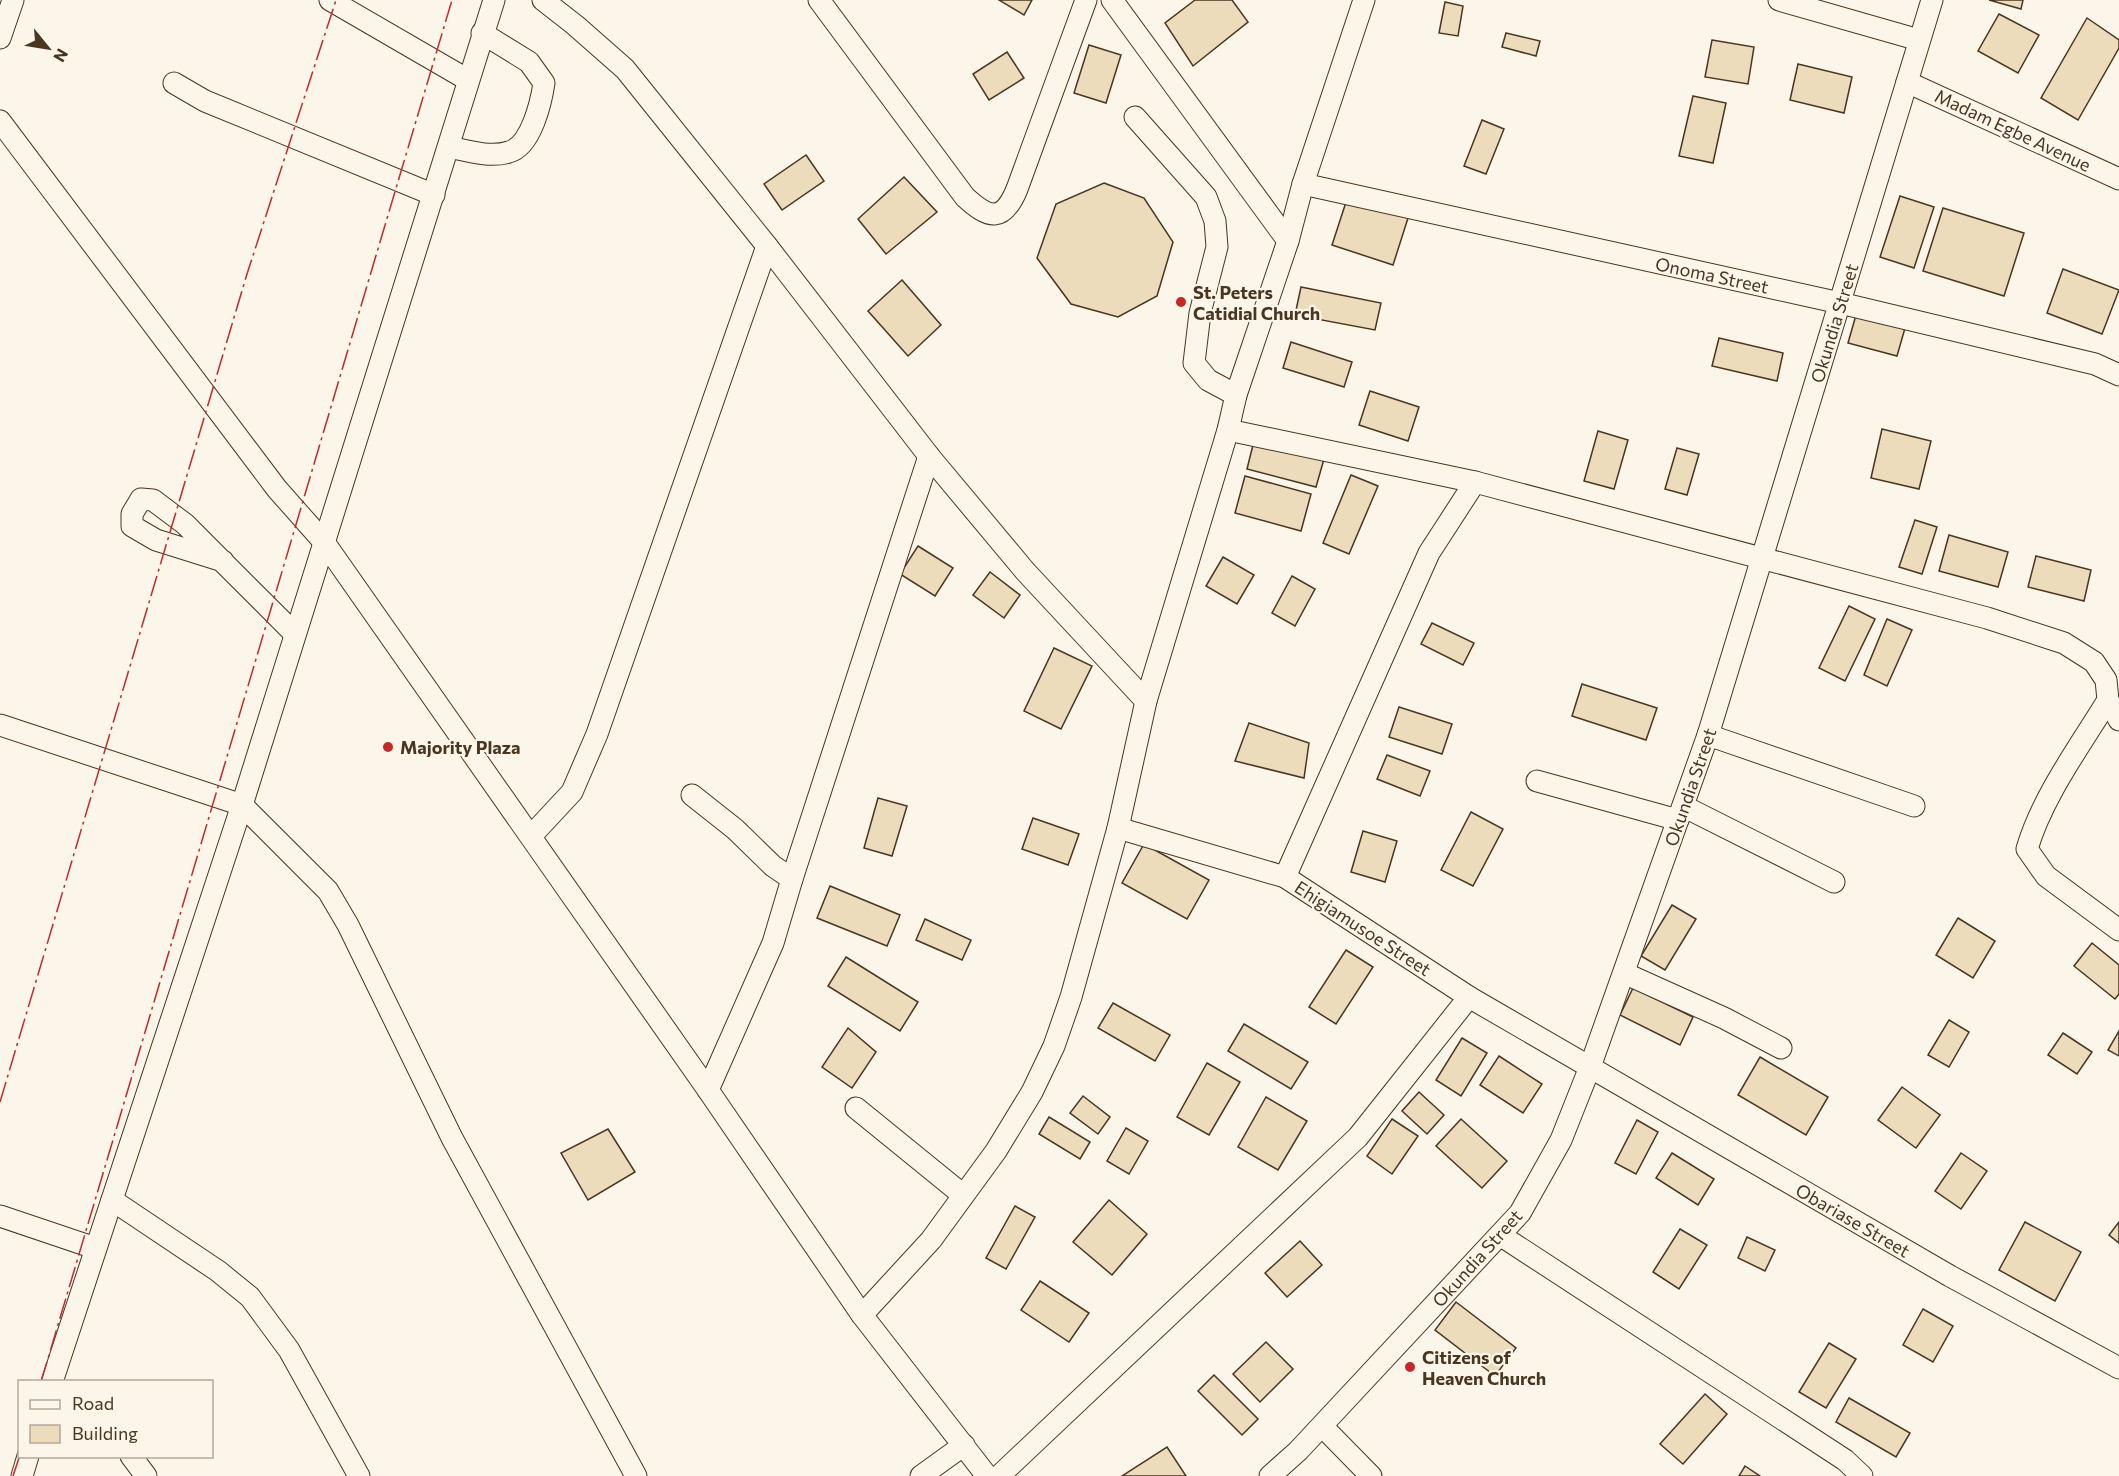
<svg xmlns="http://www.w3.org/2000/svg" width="2119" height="1476" font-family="Commissioner,sans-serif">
<rect width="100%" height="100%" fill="#fbf6e9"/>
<g fill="#ecdcbc" stroke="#4a3520" stroke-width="1.5">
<polygon points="999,0 1032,0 1024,15"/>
<polygon points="1195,0 1232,0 1248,22 1193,66 1165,23"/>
<polygon points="1989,0 2023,0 2021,9"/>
<polygon points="1445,2 1463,6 1458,36 1439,33"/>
<polygon points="1999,14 2039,35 2018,73 1978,51"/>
<polygon points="2087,18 2119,40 2119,48 2078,120 2041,98"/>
<polygon points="1506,33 1540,41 1536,56 1502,47"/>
<polygon points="1712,40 1754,47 1748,84 1705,77"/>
<polygon points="1089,45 1121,55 1106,103 1074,93"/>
<polygon points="1007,52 1024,78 989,100 973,74"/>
<polygon points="1798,64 1852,77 1844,113 1790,100"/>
<polygon points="1693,96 1726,103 1713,163 1679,156"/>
<polygon points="1482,120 1504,129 1486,174 1464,166"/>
<polygon points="806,155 824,181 782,210 764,184"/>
<polygon points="904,177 937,212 886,254 858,219"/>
<polygon points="1104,183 1144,198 1173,242 1157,296 1118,317 1071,304 1037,258 1056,204"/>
<polygon points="1348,196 1409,215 1393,265 1332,245"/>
<polygon points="1900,196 1934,207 1914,268 1880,257"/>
<polygon points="1943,208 2024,233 2004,296 1923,271"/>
<polygon points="2063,269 2119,290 2102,334 2047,313"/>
<polygon points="902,280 941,325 908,356 868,311"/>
<polygon points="1301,287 1381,303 1375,330 1295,315"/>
<polygon points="1856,315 1905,328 1897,356 1848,343"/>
<polygon points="1719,338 1783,353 1777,381 1712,366"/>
<polygon points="1291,342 1352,362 1344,387 1283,368"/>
<polygon points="1370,391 1419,407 1408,441 1359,425"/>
<polygon points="1882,429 1931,441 1919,489 1871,478"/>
<polygon points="1598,431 1628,440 1614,489 1584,481"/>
<polygon points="1254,441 1324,459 1316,487 1247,469"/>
<polygon points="1677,448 1699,454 1687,495 1665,489"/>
<polygon points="1351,475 1378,486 1349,554 1323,543"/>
<polygon points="1245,476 1311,494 1301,531 1235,513"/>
<polygon points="1915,520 1937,527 1922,574 1899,567"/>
<polygon points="1949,535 2008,552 1998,587 1939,571"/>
<polygon points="918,546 953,568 935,596 900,574"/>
<polygon points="2036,556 2091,570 2084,601 2028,587"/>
<polygon points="1223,557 1254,575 1237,604 1206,586"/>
<polygon points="990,572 1020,595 1004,618 973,595"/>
<polygon points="1292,576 1315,589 1295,626 1272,613"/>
<polygon points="1849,606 1875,619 1845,681 1819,668"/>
<polygon points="1887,619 1912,630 1887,686 1864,675"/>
<polygon points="1432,623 1474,643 1463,665 1421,644"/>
<polygon points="1054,648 1092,666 1061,729 1024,711"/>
<polygon points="1582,684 1657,708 1646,740 1572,716"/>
<polygon points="1399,707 1452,724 1442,754 1389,737"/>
<polygon points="1249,723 1309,743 1304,778 1235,761"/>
<polygon points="1387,755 1430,771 1420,796 1377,779"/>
<polygon points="878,798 907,806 892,856 864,848"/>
<polygon points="1471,812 1503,829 1473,886 1441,870"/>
<polygon points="1033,818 1079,834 1068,865 1022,849"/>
<polygon points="1363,831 1397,841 1385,882 1351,872"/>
<polygon points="1144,844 1209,880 1187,919 1122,883"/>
<polygon points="830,886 900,915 887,946 817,918"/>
<polygon points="1672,905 1696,919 1665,970 1641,956"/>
<polygon points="1958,918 1995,941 1973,978 1936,955"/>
<polygon points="925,919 971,940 962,960 916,940"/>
<polygon points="2092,943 2119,965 2119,994 2115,999 2074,966"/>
<polygon points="1346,950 1373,967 1336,1024 1309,1007"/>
<polygon points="846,957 918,1002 900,1031 828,986"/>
<polygon points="1633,988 1693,1017 1680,1045 1620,1015"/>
<polygon points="1113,1003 1170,1035 1155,1061 1098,1028"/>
<polygon points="1949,1020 1969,1032 1949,1067 1928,1055"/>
<polygon points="1244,1024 1308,1062 1291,1089 1228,1051"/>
<polygon points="848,1028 876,1052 852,1088 822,1067"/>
<polygon points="2119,1031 2119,1056 2108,1050"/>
<polygon points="2063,1033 2092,1052 2077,1074 2048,1055"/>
<polygon points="1462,1038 1487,1053 1461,1096 1436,1080"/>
<polygon points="1499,1056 1542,1084 1523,1113 1480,1085"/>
<polygon points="1760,1057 1828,1097 1806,1135 1738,1095"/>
<polygon points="1207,1063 1240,1082 1209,1135 1177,1117"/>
<polygon points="1902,1087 1940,1115 1916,1148 1878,1120"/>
<polygon points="1419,1092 1444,1115 1427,1134 1402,1111"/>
<polygon points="1083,1096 1110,1117 1098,1134 1070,1113"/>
<polygon points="1266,1097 1307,1121 1278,1170 1238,1147"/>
<polygon points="1049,1117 1090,1142 1080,1159 1039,1134"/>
<polygon points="1392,1119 1418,1136 1392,1174 1367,1156"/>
<polygon points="1461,1119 1507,1161 1482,1188 1436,1146"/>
<polygon points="1637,1120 1658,1132 1636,1174 1615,1163"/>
<polygon points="1126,1128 1148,1141 1129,1174 1107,1161"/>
<polygon points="608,1129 635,1172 588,1200 561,1153"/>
<polygon points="1672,1153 1714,1179 1698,1205 1656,1178"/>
<polygon points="1961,1153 1987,1171 1961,1209 1935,1191"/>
<polygon points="1109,1200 1147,1234 1112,1275 1073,1242"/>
<polygon points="1015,1206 1035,1217 1006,1269 986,1258"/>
<polygon points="2025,1222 2081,1252 2055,1301 1999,1270"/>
<polygon points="2119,1222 2119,1243 2109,1235"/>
<polygon points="1680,1229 1707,1245 1679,1289 1653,1272"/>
<polygon points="1747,1237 1775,1250 1765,1271 1738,1258"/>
<polygon points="1300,1241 1322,1265 1287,1297 1265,1273"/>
<polygon points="1040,1281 1089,1313 1069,1342 1021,1310"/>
<polygon points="1456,1302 1516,1348 1495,1376 1435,1330"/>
<polygon points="1923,1309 1953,1326 1933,1362 1903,1345"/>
<polygon points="1266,1342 1293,1369 1260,1402 1233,1374"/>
<polygon points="1829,1343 1856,1359 1826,1408 1799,1392"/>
<polygon points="1214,1375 1258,1419 1242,1435 1198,1391"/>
<polygon points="1705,1394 1727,1414 1683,1464 1660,1444"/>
<polygon points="1849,1398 1910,1433 1896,1457 1836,1422"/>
<polygon points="1167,1447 1186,1476 1122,1476"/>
<polygon points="1745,1466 1760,1476 1739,1476"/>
</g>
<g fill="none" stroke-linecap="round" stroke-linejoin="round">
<g stroke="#4a3520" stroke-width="23">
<g id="minor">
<polyline points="330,0 468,80"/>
<polyline points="543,0 575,25 625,69 767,246 929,456 1025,571 1146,701"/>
<path d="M 819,0 L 965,197 C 989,219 1003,223 1017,189 L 1086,0"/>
<polyline points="1112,0 1288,241"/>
<polyline points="1779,0 1919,40"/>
<polyline points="0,38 13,0"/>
<polyline points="1907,82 2119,179"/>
<polyline points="174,83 205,101 434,195"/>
<polyline points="1135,117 1206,197 1215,221 1217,247 1200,313 1194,363 1208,380 1236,395"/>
<polyline points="0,121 277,489 324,542 708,1090 862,1315 987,1476"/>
<path d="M 449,147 C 468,151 490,158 509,152 C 531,146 541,103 544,83 L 529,62 L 482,33"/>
<polyline points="1303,184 1840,303 2095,364 2119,375"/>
<polyline points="1228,430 1475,482 1987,618 2064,643 2094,662 2106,680 2108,700 2119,720"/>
<polyline points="223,561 156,540 132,526 132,514 141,499 153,500 185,524 295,634"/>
<path d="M 2108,700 C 2080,746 2042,797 2027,849 L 2046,876 L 2119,930"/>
<polyline points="0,725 242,805 328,891 348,925 452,1138 636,1476"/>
<polyline points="1708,735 1914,806"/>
<polyline points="1537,781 1678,820"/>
<polyline points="692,795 735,829 773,866 792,879"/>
<polyline points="1683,806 1834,882"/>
<polyline points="1118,828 1285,877 1469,997 1950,1276 2119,1368"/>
<polyline points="531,836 572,792 597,734 767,246"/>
<polyline points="1285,877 1429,553 1475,482"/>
<polyline points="1624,973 1724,1018 1781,1048"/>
<polyline points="708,1090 773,943 792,879 929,456"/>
<polyline points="856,1108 963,1195"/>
<polyline points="112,1200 218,1271 250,1297 289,1350 359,1476"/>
<polyline points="0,1216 95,1248"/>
<polyline points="1500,1235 1845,1460 1862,1476"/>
<polyline points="862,1315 931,1240 996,1151 1032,1092 1054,1046 1071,997 1118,828 1146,701 1228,430 1236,395 1288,241 1303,184 1364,0"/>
<polyline points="52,1382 242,805 494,0"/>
<polyline points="1322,1426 1371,1476"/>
<polyline points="131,1456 146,1476"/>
<polyline points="22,1476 28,1456"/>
<polyline points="921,1476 964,1445"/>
<polyline points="999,1476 1358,1137 1469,997"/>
<polyline points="1270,1476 1298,1451 1520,1213 1561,1140 1590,1067 1708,735 1932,0"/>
</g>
</g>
<use href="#minor" stroke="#fbf6e9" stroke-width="21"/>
<g stroke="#c62828" stroke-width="1.5" stroke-dasharray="21 4.5 3 4.5" stroke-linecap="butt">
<polyline points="0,1102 247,274 336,0"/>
<polyline points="41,1382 452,0"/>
<polyline points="13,1476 20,1455"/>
</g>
</g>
<g fill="#c62828" stroke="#fbf6e9" stroke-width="2">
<circle cx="1181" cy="302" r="6"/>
<circle cx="388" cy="747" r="6"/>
<circle cx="1410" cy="1367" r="6"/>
</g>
<g text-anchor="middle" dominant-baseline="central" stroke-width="4.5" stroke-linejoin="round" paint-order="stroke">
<g font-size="18" fill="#4a3520" stroke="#fbf6e9">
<text transform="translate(2013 130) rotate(25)">Madam Egbe Avenue</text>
<text transform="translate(1712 275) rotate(12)">Onoma Street</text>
<text transform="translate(1834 323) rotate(-73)">Okundia Street</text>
<text transform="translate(1690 787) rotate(-71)">Okundia Street</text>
<text transform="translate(1363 928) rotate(33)">Ehigiamusoe Street</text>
<text transform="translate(1853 1220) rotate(30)">Obariase Street</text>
<text transform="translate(1477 1258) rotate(-48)">Okundia Street</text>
</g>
<g font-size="18" font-weight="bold" fill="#4a3520" stroke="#fbf6e9" text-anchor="start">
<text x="1193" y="292">St. Peters<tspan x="1193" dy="21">Catidial Church</tspan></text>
<text x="400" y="747">Majority Plaza</text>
<text x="1422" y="1357">Citizens of<tspan x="1422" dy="21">Heaven Church</tspan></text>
</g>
</g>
<rect x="18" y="1380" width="195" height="78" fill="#fbf6e9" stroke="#b4a999" stroke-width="1.5"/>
<rect x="30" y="1400" width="30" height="9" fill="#fbf6e9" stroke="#b4a999" stroke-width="1.5"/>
<text x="72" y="1410" font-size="18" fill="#4a3520">Road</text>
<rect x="30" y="1425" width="30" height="18" fill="#ecdcbc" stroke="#b4a999" stroke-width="1.5"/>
<text x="72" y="1440" font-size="18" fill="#4a3520">Building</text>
<g transform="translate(48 48) rotate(120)" stroke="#fbf6e9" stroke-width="4.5" paint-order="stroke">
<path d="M0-4.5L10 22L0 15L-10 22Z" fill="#4a3520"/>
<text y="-9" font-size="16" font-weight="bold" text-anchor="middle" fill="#4a3520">N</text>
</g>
</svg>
